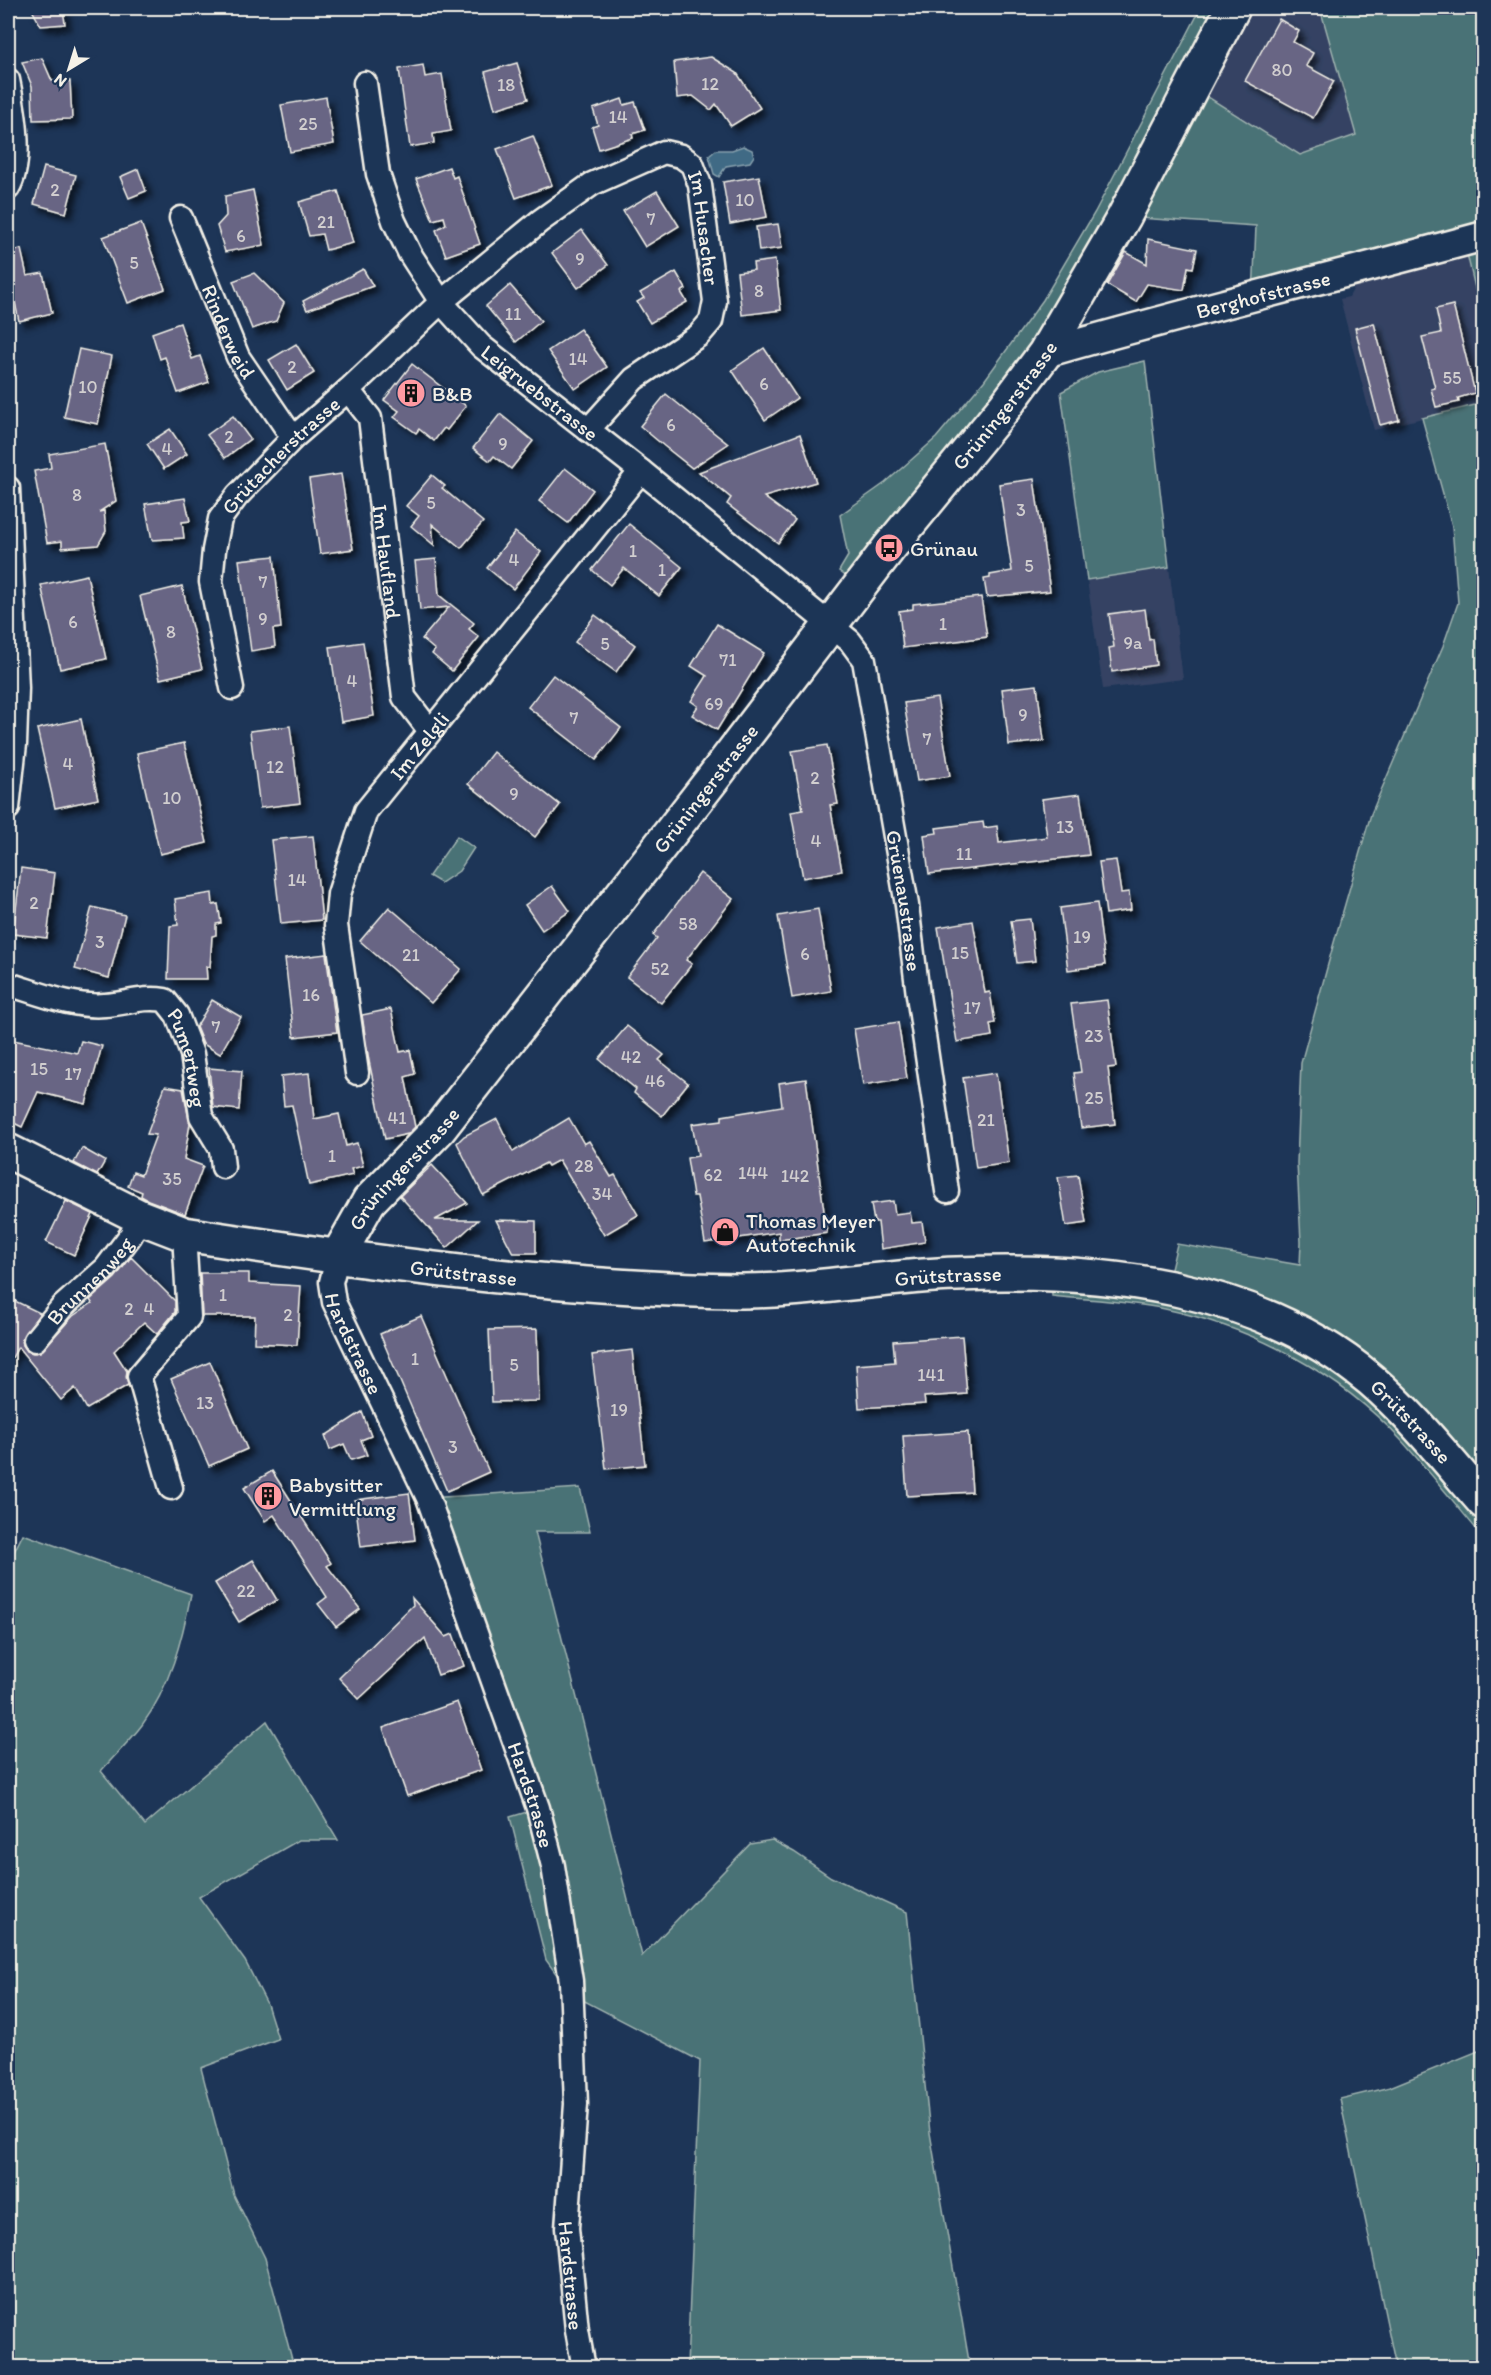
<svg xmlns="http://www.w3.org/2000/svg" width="1491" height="2375" font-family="Itim,sans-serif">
<defs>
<filter id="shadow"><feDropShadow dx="5.5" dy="5.5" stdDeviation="3" flood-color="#0009"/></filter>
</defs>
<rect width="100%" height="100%" fill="#1d3557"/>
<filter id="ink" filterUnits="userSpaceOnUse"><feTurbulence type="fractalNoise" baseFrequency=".0167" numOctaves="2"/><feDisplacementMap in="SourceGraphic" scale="12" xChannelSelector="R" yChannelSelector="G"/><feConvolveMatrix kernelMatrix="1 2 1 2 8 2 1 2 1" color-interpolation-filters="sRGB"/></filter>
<g filter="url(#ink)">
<g fill="#344364">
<polygon points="1233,8 1320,8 1356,135 1300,155 1192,87"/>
<polygon points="1464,241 1483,322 1483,403 1374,430 1340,299 1349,297 1355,286 1354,272"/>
<polygon points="1169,567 1183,679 1103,689 1087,580"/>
</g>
<g fill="#4a7276" stroke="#9fb2af" stroke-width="1.5">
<polygon points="1201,8 1233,8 1192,87 1300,155 1356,135 1320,8 1483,8 1483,322 1464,241 1253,297 1256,226 1124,217 859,586 839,571 848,556 840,515 885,483 936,438 984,381 1043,300 1095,212"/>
<polygon points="1145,361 1169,567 1087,580 1061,392 1098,372"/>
<path d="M 1483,403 L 1483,1537 C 1456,1505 1429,1471 1401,1440 C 1339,1373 1254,1328 1165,1309 C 1128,1301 1089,1300 1052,1296 L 1051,1273 L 1167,1286 L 1177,1244 L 1300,1265 L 1301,1242 L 1297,1163 L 1301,1063 L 1333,946 L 1371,814 L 1443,646 L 1458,603 L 1452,526 L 1422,418 Z"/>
<polygon points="457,836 474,848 459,871 441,883 429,876"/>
<polygon points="580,1488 590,1532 535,1532 642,1956 750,1844 772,1840 794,1852 831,1877 907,1912 930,2133 970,2367 687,2367 700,2061 571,1994 546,1960 510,1817 537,1809 428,1498"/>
<path d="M 23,1534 L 191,1594 C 182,1640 170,1687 142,1725 C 130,1741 114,1756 101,1771 L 145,1825 L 267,1721 L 338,1840 L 299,1840 L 199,1897 L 245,1961 L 267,2004 L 278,2039 L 201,2068 L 234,2195 L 265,2258 L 294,2367 L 8,2367 L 8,1564 Z"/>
<polygon points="1483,2049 1483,2367 1396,2367 1340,2099 1390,2087"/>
</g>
<polygon fill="#3f6a85" stroke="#87a0ad" stroke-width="1.5" points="743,146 752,150 754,156 750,162 726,166 719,177 714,174 709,156 716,150 732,150"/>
<g fill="#686584" stroke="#f4f1e8" stroke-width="1.5" filter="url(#shadow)">
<polygon points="31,8 63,8 65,24 41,26"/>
<polygon points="1279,19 1299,31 1293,42 1313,53 1306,66 1334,81 1313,118 1245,81"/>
<polygon points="711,57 737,73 760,108 731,126 716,104 711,110 693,96 677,98 674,62"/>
<polygon points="42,58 52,81 70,81 72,119 33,120 32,86 22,62"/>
<polygon points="517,63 528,99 495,109 485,72"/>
<polygon points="423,65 425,77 442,74 451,131 433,134 434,143 410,147 399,69"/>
<polygon points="326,97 334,144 290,152 281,105"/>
<polygon points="622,99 624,105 635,102 645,130 632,134 633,138 599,149 592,127 598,125 593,109"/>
<polygon points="533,136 552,185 516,198 497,149"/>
<polygon points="44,167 76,175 66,213 34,204"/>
<polygon points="449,167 453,178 457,176 480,244 446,256 436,230 446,224 444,217 433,220 416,179"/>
<polygon points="138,169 146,191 129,198 120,177"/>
<polygon points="759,176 767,217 730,224 723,182"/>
<polygon points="253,190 264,245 225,252 217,226 226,216 225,196"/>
<polygon points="338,191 353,243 326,250 322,234 309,236 299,202"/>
<polygon points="657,191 679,226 645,247 623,211"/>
<polygon points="141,223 165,289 128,303 103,237"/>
<polygon points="778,224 782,248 759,251 756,227"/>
<polygon points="582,230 608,265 578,288 552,253"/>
<polygon points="1148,239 1197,249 1193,268 1188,267 1184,290 1147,284 1136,302 1107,285 1126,252 1147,264"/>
<polygon points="21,249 27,276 43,273 52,313 19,321 13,293 8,295 8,252"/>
<polygon points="775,260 781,310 742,315 737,272 754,270 753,263"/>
<polygon points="363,269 373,286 307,310 303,301"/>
<polygon points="676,272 686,289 681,292 687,302 650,323 637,302 644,298 640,293"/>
<polygon points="254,273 284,303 276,321 252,329 233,281"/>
<polygon points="510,285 541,321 516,342 486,306"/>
<polygon points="1453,305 1475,393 1458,398 1459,402 1436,407 1431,389 1435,388 1422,337 1441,333 1436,309"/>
<polygon points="180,323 192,359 200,356 209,382 178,393 165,357 160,359 152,333"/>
<polygon points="1374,323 1399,420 1380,425 1355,328"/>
<polygon points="580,329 607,367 575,389 548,351"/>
<polygon points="296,344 314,373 287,390 269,360"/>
<polygon points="764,348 797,398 765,420 732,370"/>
<polygon points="79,349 112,356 98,424 64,417"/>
<polygon points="412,364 466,406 447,430 444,428 434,441 419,429 416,433 394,417 399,411 384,400"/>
<polygon points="666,394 703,424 728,444 692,468 664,446 640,426"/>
<polygon points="500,414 533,441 511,469 494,456 490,461 473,448"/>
<polygon points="233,416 250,439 225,458 207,435"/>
<polygon points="170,429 187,454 164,469 147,444"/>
<polygon points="800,434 816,482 764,497 795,520 778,543 727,504 731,498 699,472"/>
<polygon points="105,444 116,501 99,512 104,511 106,531 98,545 62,548 62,541 47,543 34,471 51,468 49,454"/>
<polygon points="565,468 593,490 568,523 539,501"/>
<polygon points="341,474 353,549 320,554 309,479"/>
<polygon points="432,475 445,486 442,488 483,522 461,548 432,524 434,545 411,526 419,516 406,506"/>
<polygon points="1034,479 1050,591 987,597 984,579 990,578 990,575 1012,571 999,484"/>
<polygon points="185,498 190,521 182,522 184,538 152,540 145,504"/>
<polygon points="629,524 682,567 659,596 624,568 610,585 592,570"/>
<polygon points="515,532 541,552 513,589 487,568"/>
<polygon points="274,556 281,628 273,629 275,647 251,651 239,560"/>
<polygon points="436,559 439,595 474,623 469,629 479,637 452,671 432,654 435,650 422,639 449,607 420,610 415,561"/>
<polygon points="87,575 106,659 60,669 41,585"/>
<polygon points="182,586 202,669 160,679 140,596"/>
<polygon points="981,597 987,637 903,648 899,611 913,609 913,604"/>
<polygon points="1145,609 1149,640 1153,639 1156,665 1112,672 1109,648 1114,647 1109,614"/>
<polygon points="595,615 635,645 616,672 575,642"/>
<polygon points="717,624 764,653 717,730 692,715 698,706 691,701 707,676 691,666"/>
<polygon points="363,642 374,716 341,722 330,647"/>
<polygon points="553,675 621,728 596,760 528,707"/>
<polygon points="1037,685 1044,741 1009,745 1002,689"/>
<polygon points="937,698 950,776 917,781 904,703"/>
<polygon points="81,719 98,799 55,808 37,729"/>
<polygon points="290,726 300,803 260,808 250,731"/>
<polygon points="184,743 207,843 160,854 137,753"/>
<polygon points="827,745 838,804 830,805 842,871 803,878 791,812 803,810 792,751"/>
<polygon points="493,752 560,805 535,837 468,784"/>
<polygon points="1080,794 1089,855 929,874 924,835 937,833 936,828 983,822 984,828 997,826 999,843 1047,837 1042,799"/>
<polygon points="313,836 322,920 281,924 271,840"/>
<polygon points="1116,860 1121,893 1129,892 1131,910 1106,914 1099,862"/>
<polygon points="21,868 55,873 47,938 13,934"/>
<polygon points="700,873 733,899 686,960 692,964 661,1003 627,977 657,938 653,935"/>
<polygon points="552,886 570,911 542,930 525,905"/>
<polygon points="212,893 213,905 218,904 221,923 216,924 216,935 212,936 210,967 206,966 207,979 168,979 170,926 178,925 175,899"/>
<polygon points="1097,903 1105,965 1068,970 1060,908"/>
<polygon points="92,907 125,915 109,978 75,969"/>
<polygon points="389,907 461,969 431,1003 360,941"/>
<polygon points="818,909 831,991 792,998 778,916"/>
<polygon points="1030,919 1035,961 1017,963 1011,921"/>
<polygon points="973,921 985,993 990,992 995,1023 990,1024 992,1036 957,1042 938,927"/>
<polygon points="326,954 337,1032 294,1037 285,959"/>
<polygon points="212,1000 241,1017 220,1054 203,1044 196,1027"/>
<polygon points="1107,1000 1116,1067 1108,1068 1115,1124 1081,1128 1074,1073 1081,1072 1071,1004"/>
<polygon points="391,1009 400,1052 410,1050 415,1074 405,1077 415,1127 408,1134 385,1139 369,1061 362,1015"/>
<polygon points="898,1022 907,1078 863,1085 854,1029"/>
<polygon points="627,1026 664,1055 659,1060 688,1083 662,1116 634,1093 636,1089 599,1059"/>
<polygon points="13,1040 77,1053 81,1041 102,1046 86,1104 38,1092 22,1127 8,1120 8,1042 13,1043"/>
<polygon points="209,1068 242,1071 239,1110 213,1107"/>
<polygon points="309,1073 314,1119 339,1114 346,1146 357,1143 363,1166 351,1169 353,1175 309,1185 292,1105 284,1106 281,1076"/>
<polygon points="996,1073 1009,1163 976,1168 963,1078"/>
<polygon points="806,1079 827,1233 779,1240 779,1232 705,1243 697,1196 693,1196 687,1158 698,1156 692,1124 722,1120 722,1116 782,1106 779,1083"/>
<polygon points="165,1086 183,1089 190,1124 184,1159 203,1166 185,1214 148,1200 141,1196 142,1192 128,1186 133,1172 141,1175 156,1135 147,1134"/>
<polygon points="569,1118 584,1144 589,1141 611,1177 615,1175 638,1215 604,1235 559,1160 548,1166 546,1163 483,1195 457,1143 464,1136 497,1119 513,1152"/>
<polygon points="82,1148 105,1161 97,1175 74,1163"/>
<polygon points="432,1165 467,1203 435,1220 478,1220 447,1248 400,1196"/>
<polygon points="1078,1175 1086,1223 1066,1226 1058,1177"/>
<polygon points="66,1201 93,1214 74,1255 46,1242"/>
<polygon points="893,1201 895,1214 910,1212 912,1223 922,1222 925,1242 881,1249 878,1222 874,1222 871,1204"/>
<polygon points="496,1220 536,1221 536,1253 513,1253"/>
<polygon points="131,1257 175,1301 175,1312 157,1334 144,1322 114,1351 127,1371 128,1385 87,1409 75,1388 61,1400 18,1347 8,1365 8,1316 15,1301 40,1313 22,1338 23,1345 27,1351 33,1353 40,1352 73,1316 92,1303 90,1300 115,1278"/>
<polygon points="200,1273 249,1273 249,1283 301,1286 297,1345 254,1343 255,1316 202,1316"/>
<polygon points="421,1316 489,1472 447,1491 380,1334"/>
<polygon points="537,1329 539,1401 492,1402 489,1330"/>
<polygon points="962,1336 967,1394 924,1397 925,1404 859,1408 856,1365 895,1362 893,1341"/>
<polygon points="632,1350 645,1465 606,1469 592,1355"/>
<polygon points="210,1362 247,1449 209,1466 171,1379"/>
<polygon points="362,1412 371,1436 361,1440 367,1455 351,1460 344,1444 330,1450 325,1436"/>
<polygon points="968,1432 972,1492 907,1496 903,1436"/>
<polygon points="272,1471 331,1563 327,1566 360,1609 336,1627 318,1604 327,1597 274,1515 265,1521 244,1488"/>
<polygon points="409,1493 415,1540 361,1547 355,1500"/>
<polygon points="253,1560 277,1600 239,1622 215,1583"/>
<polygon points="412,1598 446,1637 453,1634 464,1666 438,1675 425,1638 359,1699 339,1678 413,1605"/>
<polygon points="457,1702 481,1770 407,1796 383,1728"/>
</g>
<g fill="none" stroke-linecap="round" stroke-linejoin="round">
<g stroke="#f4f1e8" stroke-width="27">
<g id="minor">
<path d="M 8,80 C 14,110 24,161 8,188"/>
<path id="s1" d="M 365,83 L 378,174 L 394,221 L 410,254 L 441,302 L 481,346 L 641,471 L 850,641 L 864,660 L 907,905 L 918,995 L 947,1191"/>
<path id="s2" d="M 181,218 L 238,357 L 293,438"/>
<path id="s3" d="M 348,390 L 370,418 L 404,697 L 430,731"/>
<polyline points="8,488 17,688 15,744 8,808"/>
<path id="s4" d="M 232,688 L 211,582 L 214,550 L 220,519 L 237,496 L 293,438 L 348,390 L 441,302 L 540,221 L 592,184 L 664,152 L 681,156 L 692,164 L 700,185 L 715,301 L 711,321 L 699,335 L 634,379 L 588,430"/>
<path id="s5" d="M 8,984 C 38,993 73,1008 105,1005 C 127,1004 142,996 165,1000 L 177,1015 L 192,1054 L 201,1116 L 221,1149 L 223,1167"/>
<path id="s6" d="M 357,1073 L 336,925 L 339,894 L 366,811 L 641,471"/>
<path id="s7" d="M 338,1256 L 331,1282 L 334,1302 L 428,1498 L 538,1808 L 553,1866 L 571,1981 L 576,2104 L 567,2228 L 577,2330 L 584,2368"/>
<path id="s8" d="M 35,1340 L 63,1306 L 106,1268 L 131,1235 L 140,1217"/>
<polyline points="171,1488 139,1376 189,1317 184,1234"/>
</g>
</g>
<g stroke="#f4f1e8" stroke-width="33">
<g id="tertiary">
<path id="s9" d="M 1045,353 C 1190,311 1337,276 1484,236"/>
</g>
</g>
<g stroke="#f4f1e8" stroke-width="38">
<g id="secondary">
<path id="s10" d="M 8,1151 L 140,1217 L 184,1234 C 366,1262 551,1288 736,1291 C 810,1292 883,1276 957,1274 C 1100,1268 1257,1284 1371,1380 C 1413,1416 1447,1460 1484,1502"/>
<path id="s11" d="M 338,1256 L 369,1201 L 439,1129 L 714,777 L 889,548 L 1004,408 L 1045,353 L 1124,217 L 1233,8"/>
</g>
</g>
<use href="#minor" stroke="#1d3557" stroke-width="22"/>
<use href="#tertiary" stroke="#1d3557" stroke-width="28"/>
<use href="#secondary" stroke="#1d3557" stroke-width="33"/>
</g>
</g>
<defs>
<g id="building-disc" transform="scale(1.5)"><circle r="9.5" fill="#ff9aa2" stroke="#1d3557"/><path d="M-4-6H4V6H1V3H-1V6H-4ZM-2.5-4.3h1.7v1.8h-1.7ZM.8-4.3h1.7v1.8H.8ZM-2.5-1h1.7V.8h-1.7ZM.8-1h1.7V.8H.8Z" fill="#111"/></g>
<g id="bus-disc" transform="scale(1.5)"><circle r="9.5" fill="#ff9aa2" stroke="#1d3557"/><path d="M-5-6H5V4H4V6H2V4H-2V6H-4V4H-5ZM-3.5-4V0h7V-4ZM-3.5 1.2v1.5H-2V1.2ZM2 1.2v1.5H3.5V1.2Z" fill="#111"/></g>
<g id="shop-disc" transform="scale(1.5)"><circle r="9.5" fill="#ff9aa2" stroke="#1d3557"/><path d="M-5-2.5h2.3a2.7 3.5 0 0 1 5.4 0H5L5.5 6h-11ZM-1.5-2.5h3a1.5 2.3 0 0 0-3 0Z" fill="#111"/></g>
</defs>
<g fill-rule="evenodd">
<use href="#building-disc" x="411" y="393"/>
<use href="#bus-disc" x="889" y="548"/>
<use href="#shop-disc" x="725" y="1232"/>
<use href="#building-disc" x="268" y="1496"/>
</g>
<g text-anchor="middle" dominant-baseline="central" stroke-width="4.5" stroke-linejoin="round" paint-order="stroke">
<g font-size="18" fill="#d1cecf">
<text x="1282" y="70">80</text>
<text x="710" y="84">12</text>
<text x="506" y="85">18</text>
<text x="618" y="117">14</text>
<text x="308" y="124">25</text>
<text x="55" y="190">2</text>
<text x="745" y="200">10</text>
<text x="651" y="219">7</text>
<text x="326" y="222">21</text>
<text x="241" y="236">6</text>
<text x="580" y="259">9</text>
<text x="134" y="263">5</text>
<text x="759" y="291">8</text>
<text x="513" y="314">11</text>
<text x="578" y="359">14</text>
<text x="292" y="367">2</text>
<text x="1452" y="378">55</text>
<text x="764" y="384">6</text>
<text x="88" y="387">10</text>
<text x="671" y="425">6</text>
<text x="229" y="437">2</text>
<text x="503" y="444">9</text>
<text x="167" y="449">4</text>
<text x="77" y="495">8</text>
<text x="431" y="503">5</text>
<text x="1021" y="510">3</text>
<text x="633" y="551">1</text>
<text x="514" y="560">4</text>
<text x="1029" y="566">5</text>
<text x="662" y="570">1</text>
<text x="263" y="582">7</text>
<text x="263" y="619">9</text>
<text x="73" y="622">6</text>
<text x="943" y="624">1</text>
<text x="171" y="632">8</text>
<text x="1133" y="643">9a</text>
<text x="605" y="644">5</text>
<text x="728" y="660">71</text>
<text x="352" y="681">4</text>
<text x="714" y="704">69</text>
<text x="1023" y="715">9</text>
<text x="574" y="718">7</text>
<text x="927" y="739">7</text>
<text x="68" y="764">4</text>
<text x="275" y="767">12</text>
<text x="815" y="778">2</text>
<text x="514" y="794">9</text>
<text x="172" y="798">10</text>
<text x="1065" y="827">13</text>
<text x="816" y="841">4</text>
<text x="964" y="854">11</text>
<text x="297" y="880">14</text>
<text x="34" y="903">2</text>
<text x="688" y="924">58</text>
<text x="1082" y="937">19</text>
<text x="100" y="942">3</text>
<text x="960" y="953">15</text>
<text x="805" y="954">6</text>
<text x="411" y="955">21</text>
<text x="660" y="969">52</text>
<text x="311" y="995">16</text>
<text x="972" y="1008">17</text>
<text x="216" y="1027">7</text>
<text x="1094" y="1036">23</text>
<text x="631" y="1057">42</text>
<text x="39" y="1069">15</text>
<text x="73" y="1074">17</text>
<text x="655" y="1081">46</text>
<text x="1094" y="1098">25</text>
<text x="397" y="1118">41</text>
<text x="986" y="1120">21</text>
<text x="332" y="1156">1</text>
<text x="584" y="1166">28</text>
<text x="753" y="1173">144</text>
<text x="713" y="1175">62</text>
<text x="795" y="1176">142</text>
<text x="172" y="1179">35</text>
<text x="602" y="1194">34</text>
<text x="223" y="1295">1</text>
<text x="129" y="1309">2</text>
<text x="149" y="1309">4</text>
<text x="288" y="1315">2</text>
<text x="415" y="1359">1</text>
<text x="514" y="1365">5</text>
<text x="931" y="1375">141</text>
<text x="205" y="1403">13</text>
<text x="619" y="1410">19</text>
<text x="453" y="1447">3</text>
<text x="246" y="1591">22</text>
</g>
<g font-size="21" fill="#f4f1e8" stroke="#1d3557">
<text stroke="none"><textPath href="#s4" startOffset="849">Im Husacher</textPath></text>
<text stroke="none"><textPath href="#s9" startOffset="226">Berghofstrasse</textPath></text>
<text stroke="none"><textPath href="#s2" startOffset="123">Rinderweid</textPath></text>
<text stroke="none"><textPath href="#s1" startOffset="370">Leigruebstrasse</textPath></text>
<text stroke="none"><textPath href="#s11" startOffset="1082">Grüningerstrasse</textPath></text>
<text stroke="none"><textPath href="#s4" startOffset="260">Grütacherstrasse</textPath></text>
<text stroke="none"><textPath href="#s3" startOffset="180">Im Haufland</textPath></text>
<text stroke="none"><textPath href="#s6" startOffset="352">Im Zelgli</textPath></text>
<text stroke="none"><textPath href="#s11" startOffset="596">Grüningerstrasse</textPath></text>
<text stroke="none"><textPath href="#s1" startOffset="1035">Grüenaustrasse</textPath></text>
<text stroke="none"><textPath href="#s5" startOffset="224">Pumertweg</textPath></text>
<text stroke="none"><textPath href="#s11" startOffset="110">Grüningerstrasse</textPath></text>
<text stroke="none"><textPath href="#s10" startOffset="477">Grütstrasse</textPath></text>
<text stroke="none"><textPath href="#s10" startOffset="963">Grütstrasse</textPath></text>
<text stroke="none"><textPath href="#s8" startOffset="81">Brunnenweg</textPath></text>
<text stroke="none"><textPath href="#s7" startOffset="93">Hardstrasse</textPath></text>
<text stroke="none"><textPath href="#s10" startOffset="1467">Grütstrasse</textPath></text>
<text stroke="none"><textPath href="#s7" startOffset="579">Hardstrasse</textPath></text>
<text stroke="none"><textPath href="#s7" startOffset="1065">Hardstrasse</textPath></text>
</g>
<g font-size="21" fill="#f4f1e8" stroke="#1d3557" text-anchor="start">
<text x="432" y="393">B&amp;B</text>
<text x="910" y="548">Grünau</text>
<text x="746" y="1220">Thomas Meyer<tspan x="746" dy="24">Autotechnik</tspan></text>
<text x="289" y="1484">Babysitter<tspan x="289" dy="24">Vermittlung</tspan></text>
</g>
</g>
<rect width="1491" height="2375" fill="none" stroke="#1d3557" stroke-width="30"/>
<rect x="15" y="15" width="1461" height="2345" fill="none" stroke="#f4f1e8" stroke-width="2" filter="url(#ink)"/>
<g transform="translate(69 69) rotate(218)" stroke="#1d3557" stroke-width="4.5" paint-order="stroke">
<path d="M0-4.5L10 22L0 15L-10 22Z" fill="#f4f1e8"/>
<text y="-9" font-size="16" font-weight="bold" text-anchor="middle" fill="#f4f1e8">N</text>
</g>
</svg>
